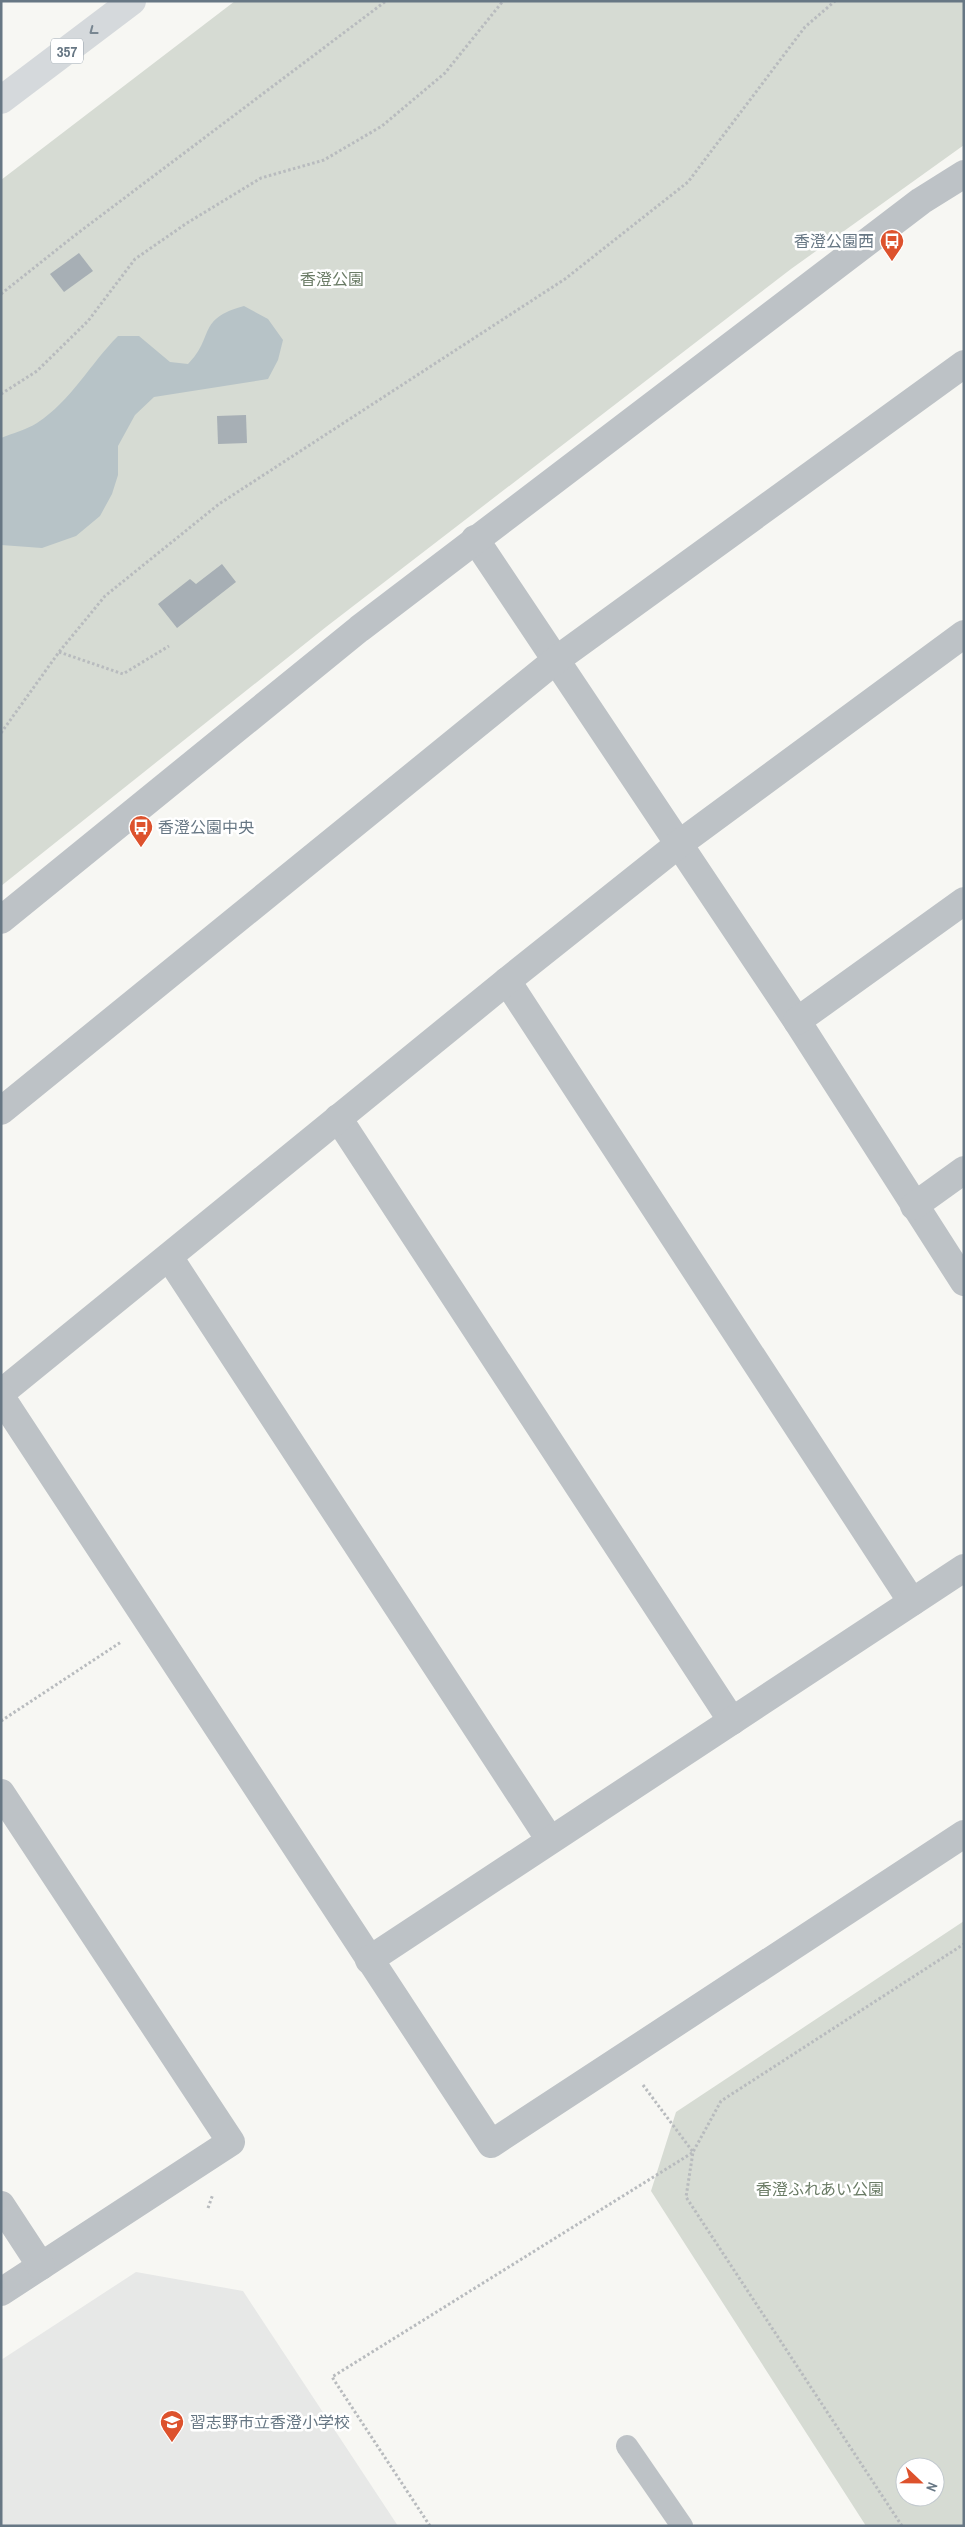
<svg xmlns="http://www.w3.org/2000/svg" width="965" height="2527" font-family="'Archivo Narrow','Noto Sans JP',sans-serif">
<rect width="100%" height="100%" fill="#f7f7f3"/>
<polygon fill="#e7e8e7" points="136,2272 243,2291 398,2526 1,2526 1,2360"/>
<g fill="#d6dbd3" fill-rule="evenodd">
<polygon points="235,1 964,1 964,145 791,269 326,627 1,886 1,180"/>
<path d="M 964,1921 L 964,2526 L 866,2526 L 651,2191 L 676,2112 ZM 905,2467 L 935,2467 L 935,2497 L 905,2497 Z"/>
</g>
<path fill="#b7c3c7" d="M 244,306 L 268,319 L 283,340 L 278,360 L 268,379 L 154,397 L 135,415 L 118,446 L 118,475 L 112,494 L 100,516 L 76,536 L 42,548 L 1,545 L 1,438 C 13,433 26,430 37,423 C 71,401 90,364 118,336 L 139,336 L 170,362 L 188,364 C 215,337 196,319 244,306 Z"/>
<g fill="#a7afb5">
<polygon points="79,253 93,271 64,292 50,274"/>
<polygon points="246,415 247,443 218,444 217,416"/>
<polygon points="222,564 236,582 177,628 158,604 190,579 196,584"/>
</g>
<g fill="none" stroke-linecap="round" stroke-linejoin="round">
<g stroke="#b8bbbe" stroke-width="3" stroke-dasharray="2.5 2.5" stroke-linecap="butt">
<polyline points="1,294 74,236 386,1"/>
<polyline points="1,394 37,371 88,321 135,259 187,223 261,178 324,160 382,126 445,73 503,1"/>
<polyline points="59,652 123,674 169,646"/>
<polyline points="1,733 59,652 105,596 219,504 565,279 688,182 805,27 835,1"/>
<polyline points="1,1721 121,1642"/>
<polyline points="643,2085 693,2152"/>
<polyline points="208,2208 213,2194"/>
<polyline points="430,2526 332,2377 692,2153"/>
<polyline points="902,2526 686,2197 693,2152 721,2101 964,1944"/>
</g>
<polyline stroke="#bdc2c6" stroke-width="22" points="627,2446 682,2526"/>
<g stroke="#bdc2c6" stroke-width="28">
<polyline points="475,539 797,1021 964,1282"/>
<polyline points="507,981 912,1602"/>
<polyline points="797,1021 964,901"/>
<polyline points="1,1111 556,660 964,364"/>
<polyline points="338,1118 732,1721"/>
<polyline points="914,1206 964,1170"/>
<polyline points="169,1257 550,1840"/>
<polyline points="1,1393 507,981 679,844 964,634"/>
<polyline points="1,1397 491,2144 964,1834"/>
<polyline points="1,1793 231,2142 1,2292"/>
<polyline points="369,1960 964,1568"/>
<polyline points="1,2205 41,2266"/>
</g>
<polyline stroke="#bdc2c6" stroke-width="28" points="1,920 359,629 921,201 964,174"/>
<polyline stroke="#d5d9dc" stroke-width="28" points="1,100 132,1"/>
</g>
<defs><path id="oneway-chevron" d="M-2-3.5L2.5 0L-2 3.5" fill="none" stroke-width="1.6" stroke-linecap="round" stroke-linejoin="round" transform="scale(1.25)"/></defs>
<use stroke="#788691" href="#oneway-chevron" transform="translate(93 31) rotate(143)"/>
<defs>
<g id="bus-pin" transform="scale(1.25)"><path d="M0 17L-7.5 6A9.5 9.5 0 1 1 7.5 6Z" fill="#dd522d" stroke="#fff"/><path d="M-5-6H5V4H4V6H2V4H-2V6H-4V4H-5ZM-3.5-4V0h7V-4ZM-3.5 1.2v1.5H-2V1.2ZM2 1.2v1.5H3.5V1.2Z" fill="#fff"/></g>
<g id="school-pin" transform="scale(1.25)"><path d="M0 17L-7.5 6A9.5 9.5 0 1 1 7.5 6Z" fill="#dd522d" stroke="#fff"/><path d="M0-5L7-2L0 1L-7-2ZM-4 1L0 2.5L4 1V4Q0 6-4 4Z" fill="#fff"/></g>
</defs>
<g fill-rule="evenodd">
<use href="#bus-pin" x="892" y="241"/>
<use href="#bus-pin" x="141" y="827"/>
<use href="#school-pin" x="172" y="2422"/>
</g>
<g text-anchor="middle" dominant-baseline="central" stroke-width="5" stroke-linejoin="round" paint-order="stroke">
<rect fill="#fff" stroke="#95a0a9" stroke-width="1" x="51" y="38.5" width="32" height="25" rx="4"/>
<g font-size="15" font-weight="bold" fill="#677784">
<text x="67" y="51">357</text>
</g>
<g font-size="16" fill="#677784" stroke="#fff" text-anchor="start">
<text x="874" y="241" text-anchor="end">香澄公園西</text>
<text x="158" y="827">香澄公園中央</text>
<text x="190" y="2422">習志野市立香澄小学校</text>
</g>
<g font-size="16" fill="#6a7b65" stroke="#fff">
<text x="332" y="279">香澄公園</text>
<text x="820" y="2189">香澄ふれあい公園</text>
</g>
</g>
<rect width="965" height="2527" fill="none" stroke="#677784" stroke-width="5"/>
<g transform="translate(920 2482) rotate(112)"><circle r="24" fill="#ffffff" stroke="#c2c9ce"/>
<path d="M0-4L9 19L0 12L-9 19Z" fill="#dd522d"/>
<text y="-8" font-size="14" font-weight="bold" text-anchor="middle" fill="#677784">N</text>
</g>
</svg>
